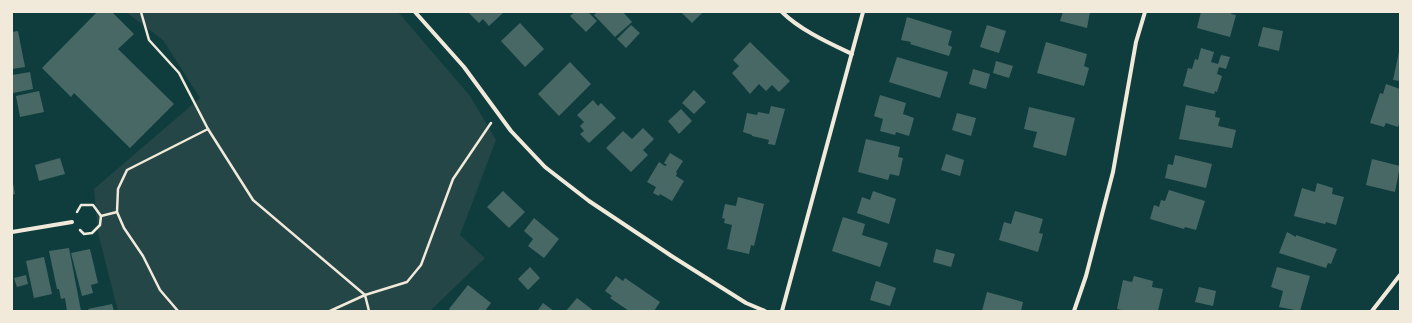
<svg xmlns="http://www.w3.org/2000/svg" width="1412" height="323" font-family="Raleway,sans-serif">
<rect width="100%" height="100%" fill="#0f3d3e"/>
<polygon fill="#244646" points="126,12 398,12 470,96 496,140 460,235 485,258 430,311 118,311 98,233 94,189 200,98 163,40"/>
<g fill="#486865">
<polygon points="97,12 112,12 134,34 118,49 174,104 130,148 74,93 71,97 42,68"/>
<polygon points="468,12 504,12 489,26 483,19 479,23"/>
<polygon points="575,12 588,12 597,21 586,32 570,16"/>
<polygon points="597,12 623,12 632,22 615,37 594,15"/>
<polygon points="681,12 703,12 692,23"/>
<polygon points="1063,12 1090,12 1087,28 1060,21"/>
<polygon points="1201,12 1232,12 1231,14 1236,15 1230,37 1197,28"/>
<polygon points="907,17 952,31 948,45 952,47 949,56 910,44 911,42 901,40"/>
<polygon points="520,23 544,49 525,67 501,41"/>
<polygon points="631,25 640,33 626,48 617,39"/>
<polygon points="987,25 1006,31 999,53 980,47"/>
<polygon points="1263,27 1283,31 1279,51 1258,46"/>
<polygon points="18,31 25,67 12,69 12,32"/>
<polygon points="750,42 790,81 779,92 772,85 766,91 759,84 750,94 732,73 739,66 733,60"/>
<polygon points="1046,42 1087,54 1084,66 1089,68 1084,86 1037,73"/>
<polygon points="1201,48 1214,52 1211,62 1218,64 1221,55 1230,57 1226,69 1219,67 1217,74 1222,76 1217,92 1215,91 1214,94 1183,86 1188,68 1192,69 1195,59 1198,60"/>
<polygon points="1399,52 1400,52 1400,81 1393,80"/>
<polygon points="897,57 948,72 940,98 889,82"/>
<polygon points="996,61 1013,66 1009,78 993,73"/>
<polygon points="570,62 591,84 559,116 538,94"/>
<polygon points="973,69 990,74 986,89 969,84"/>
<polygon points="30,72 33,89 13,93 12,75"/>
<polygon points="1386,84 1400,89 1400,121 1398,127 1386,123 1384,127 1370,123 1380,93 1383,94"/>
<polygon points="694,90 706,102 694,114 682,103"/>
<polygon points="39,91 44,112 20,117 16,96"/>
<polygon points="880,95 906,103 903,114 914,118 909,136 896,132 895,135 880,131 883,119 874,116"/>
<polygon points="593,100 598,106 601,103 616,118 589,143 580,134 584,131 580,126 584,122 577,115"/>
<polygon points="1186,105 1216,111 1215,117 1220,118 1218,126 1236,130 1232,148 1179,139"/>
<polygon points="771,106 785,109 775,145 768,144 769,140 752,136 752,135 743,132 747,113 757,115 758,112 769,114"/>
<polygon points="1029,107 1075,118 1066,156 1033,147 1037,132 1024,129"/>
<polygon points="681,109 692,121 679,134 668,121"/>
<polygon points="957,113 976,118 971,136 952,130"/>
<polygon points="643,128 654,139 643,150 648,155 631,172 606,148 623,131 632,139"/>
<polygon points="866,139 900,147 898,157 903,158 899,176 890,174 888,180 858,172"/>
<polygon points="670,153 683,161 676,172 677,173 676,176 684,181 672,201 660,194 659,196 653,193 656,187 647,182 659,162 665,166 667,165 664,163"/>
<polygon points="946,154 964,160 960,176 941,170"/>
<polygon points="1175,155 1212,164 1206,188 1165,178 1168,164 1173,165"/>
<polygon points="60,158 65,174 39,181 35,165"/>
<polygon points="1372,159 1400,166 1395,192 1366,185"/>
<polygon points="13,183 15,194 12,195 12,184"/>
<polygon points="1317,183 1333,188 1332,194 1344,197 1336,225 1326,222 1325,224 1294,216 1302,188 1315,192"/>
<polygon points="1169,190 1205,201 1196,230 1185,227 1184,229 1150,219 1154,205 1159,207 1161,200 1165,201"/>
<polygon points="503,191 525,212 509,228 487,207"/>
<polygon points="873,191 896,199 889,224 857,213 862,197 870,200"/>
<polygon points="738,197 764,204 754,246 751,245 749,254 727,249 732,225 724,223 725,219 722,218 725,204 736,206"/>
<polygon points="1015,211 1043,219 1039,233 1043,234 1038,252 999,240 1004,222 1011,224"/>
<polygon points="843,217 865,224 862,235 888,243 880,267 832,251"/>
<polygon points="534,218 559,239 544,258 528,246 533,239 524,231"/>
<polygon points="1287,232 1296,237 1296,235 1337,249 1331,264 1328,263 1326,268 1279,253"/>
<polygon points="69,248 81,311 67,311 65,298 61,299 59,289 57,289 49,251"/>
<polygon points="90,249 98,283 91,285 93,293 82,296 71,253"/>
<polygon points="936,249 955,254 951,267 933,262"/>
<polygon points="44,257 52,294 34,298 26,261"/>
<polygon points="530,267 540,278 528,290 518,279"/>
<polygon points="1277,267 1310,276 1300,311 1279,307 1283,291 1271,287"/>
<polygon points="26,275 28,284 17,287 14,278"/>
<polygon points="616,276 623,281 625,278 660,302 654,311 629,311 610,298 612,296 605,291"/>
<polygon points="1134,276 1153,281 1152,287 1163,289 1158,311 1126,311 1117,309 1123,280 1132,282"/>
<polygon points="876,281 896,288 890,306 870,300"/>
<polygon points="468,285 491,303 485,311 451,311 449,309"/>
<polygon points="1199,287 1216,291 1213,306 1195,302"/>
<polygon points="987,292 1023,302 1021,311 982,311"/>
<polygon points="577,298 594,311 566,311"/>
<polygon points="543,303 554,311 538,310"/>
<polygon points="112,304 114,311 89,311 88,309"/>
</g>
<g fill="none" stroke-linecap="round" stroke-linejoin="round">
<g stroke="#f1e9da" stroke-width="2.5">
<polyline points="141,12 149,40 179,73 208,129 253,200 365,295 369,311"/>
<polyline points="77,212 81,205 93,205 101,216 117,212"/>
<polyline points="80,230 84,234 92,233 100,225 101,216"/>
<polyline points="178,311 160,290 143,256 124,228 117,212 118,189 127,170 208,129"/>
<polyline points="330,311 365,295 407,282 421,265 453,179 491,123"/>
</g>
<g stroke="#f1e9da" stroke-width="4">
<polyline points="415,12 464,67 511,131 545,167 589,201 670,255 746,303 765,311"/>
<path d="M 782,12 C 800,30 829,43 852,54"/>
<polyline points="12,232 72,222"/>
<polyline points="782,311 863,12"/>
<polyline points="1074,311 1086,276 1113,172 1136,42 1145,12"/>
<polyline points="1372,311 1400,275"/>
</g>
</g>
<rect width="1412" height="323" fill="none" stroke="#f1e9da" stroke-width="26"/>
</svg>
